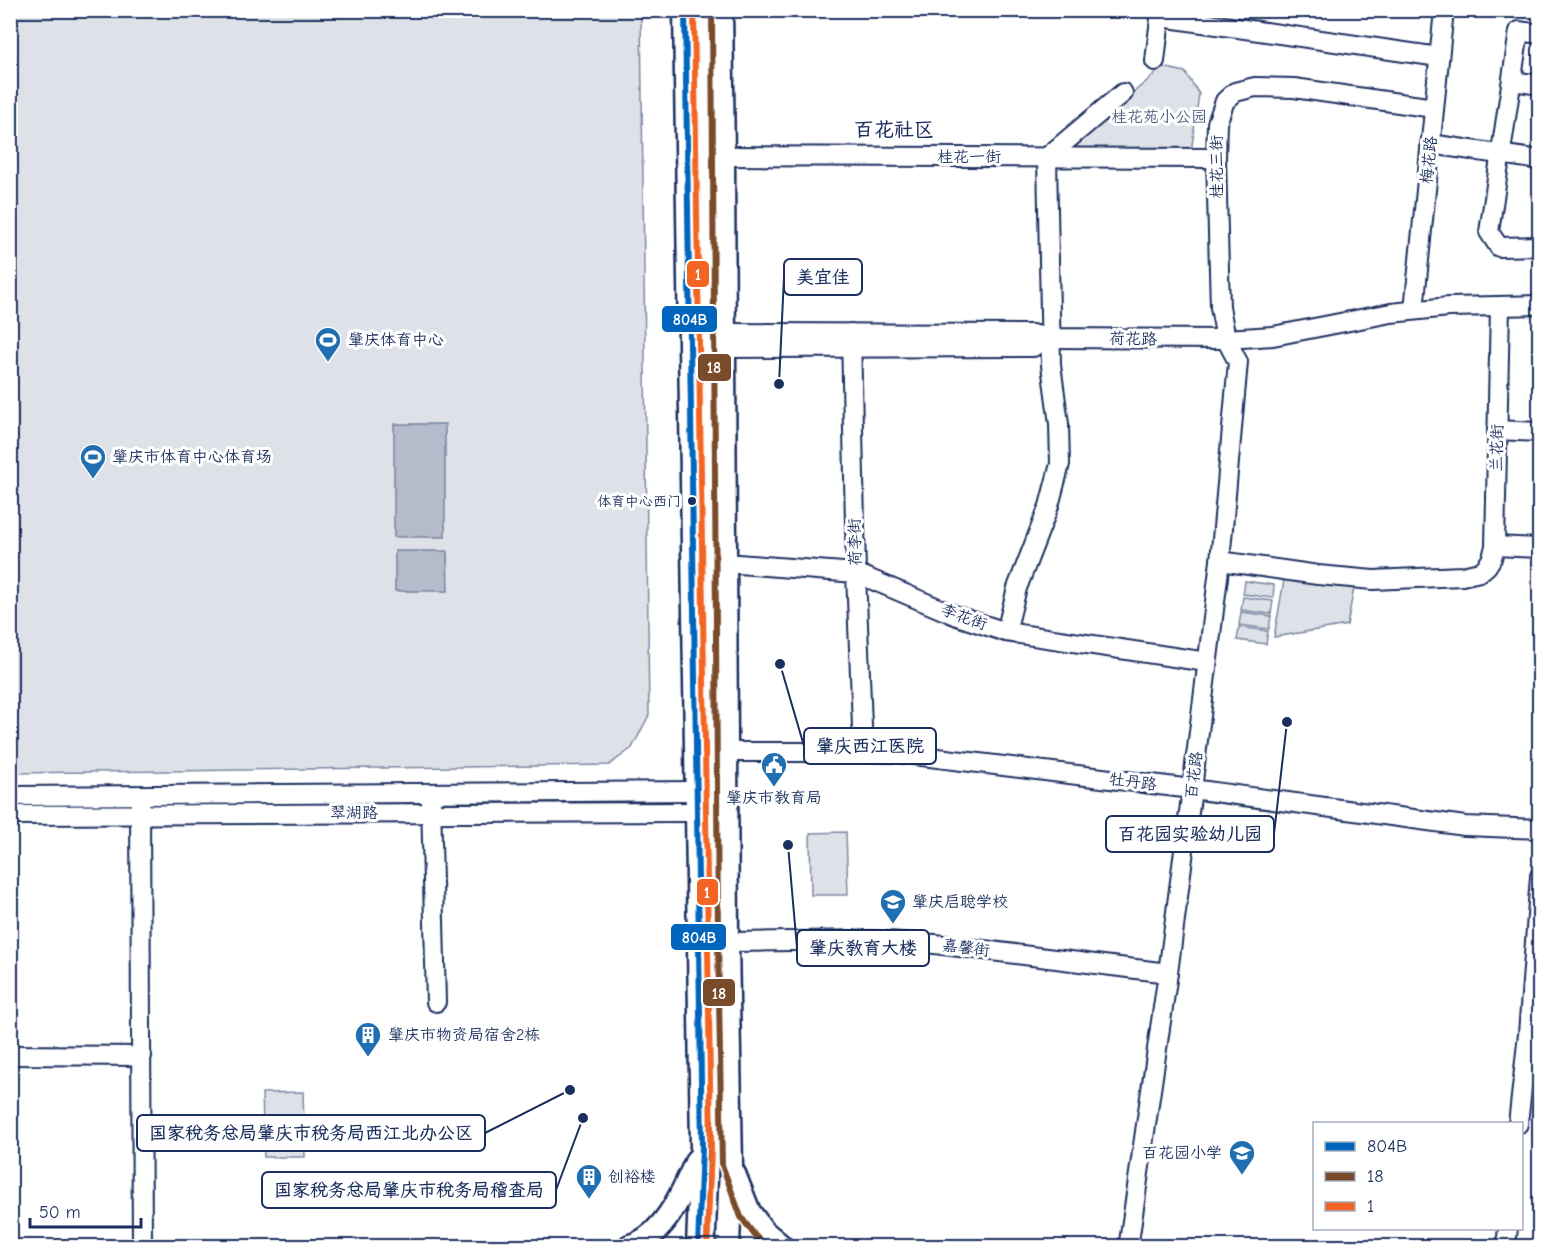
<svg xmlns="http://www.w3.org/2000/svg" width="1550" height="1257" font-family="'Comic Neue','LXGW WenKai TC',sans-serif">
<rect width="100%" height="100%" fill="#fff"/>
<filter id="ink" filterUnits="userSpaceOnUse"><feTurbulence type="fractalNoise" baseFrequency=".0167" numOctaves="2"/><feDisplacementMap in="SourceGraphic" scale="12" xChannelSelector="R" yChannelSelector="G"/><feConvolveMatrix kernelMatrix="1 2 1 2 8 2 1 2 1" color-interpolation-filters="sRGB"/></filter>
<g filter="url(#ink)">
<g fill="#dee1e7" stroke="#7c88a2" stroke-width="1.5">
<polygon points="11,11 641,11 649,715 632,748 609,765 11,773"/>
<polygon points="1163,67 1185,72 1199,94 1191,153 1063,153"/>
<polygon points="1284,580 1354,588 1347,625 1274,637"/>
<polygon points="1245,581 1274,585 1273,598 1243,594"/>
<polygon points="1243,597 1273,601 1271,614 1241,610"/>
<polygon points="1241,612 1271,616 1269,629 1239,625"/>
<polygon points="1239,627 1268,631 1266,644 1237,640"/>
<polygon points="846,832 848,895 811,895 810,833"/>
<polygon points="303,1092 305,1157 264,1157 262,1093"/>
</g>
<g fill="#b5bbca" stroke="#77839f" stroke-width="1.5">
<rect x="394" y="424" width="51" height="113"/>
<polygon points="395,551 447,551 448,591 395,591"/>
</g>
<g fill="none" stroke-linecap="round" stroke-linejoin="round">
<g stroke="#1b2f5e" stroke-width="22">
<g id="minor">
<polyline points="1161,17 1439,57"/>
<polyline points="1540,34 1519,31 1489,232 1499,247 1540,246"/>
<polyline points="1155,61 1161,10"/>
<polyline points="1512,81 1540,85"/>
<polyline points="1430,144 1540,160"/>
<polyline points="723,156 1216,158"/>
<polyline points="1414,310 1444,10"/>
<polyline points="724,333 1032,334 1050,338 1226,339 1273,336 1391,313 1449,307 1540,305"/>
<polyline points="851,333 856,573 863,752"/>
<polyline points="724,348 1033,347 1050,338"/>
<polyline points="1497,430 1540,432"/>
<polyline points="1495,546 1540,548"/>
<polyline points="1220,561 1318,575 1373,580 1462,576 1480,572 1487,566 1492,558 1495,546 1500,306"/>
<polyline points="725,563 856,573 957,616 1006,632 1207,662"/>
<polyline points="1006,632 1017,588 1049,506 1060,464 1059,424 1051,365 1047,157 1123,93"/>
<polyline points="726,752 863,752 897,753 1192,789 1465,826 1540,829"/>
<polyline points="10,796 697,791"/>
<polyline points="431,801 436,1002"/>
<polyline points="140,804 142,1246"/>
<polyline points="10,815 697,812"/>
<polyline points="727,942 871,940 935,944 1168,973"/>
<polyline points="10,1055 142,1056"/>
<polyline points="1518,1124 1528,1034 1540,876"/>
<polyline points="1126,1246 1129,1242 1168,973 1192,789 1220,561 1238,362 1226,339 1220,307 1216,158 1217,123 1225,101 1235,92 1255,87 1294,88 1434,108"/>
<polyline points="1506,1246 1508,1228"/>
</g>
</g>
<g stroke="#1b2f5e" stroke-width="27">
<g id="major">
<polyline points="685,10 702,1148 698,1246"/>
<polyline points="721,10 723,156 727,942 731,1165 728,1246"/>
<polyline points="734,1174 749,1212 763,1231 781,1246"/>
<path d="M 630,1246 C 665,1237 684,1189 697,1160"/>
</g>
</g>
<use href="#minor" stroke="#fff" stroke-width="18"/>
<use href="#major" stroke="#fff" stroke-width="22"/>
<g stroke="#fff" stroke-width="10">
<polyline id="bus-1" points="685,10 702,1148 698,1246"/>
</g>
<g stroke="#fff" stroke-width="10">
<g id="bus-2">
<polyline points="712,10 718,942 722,1165 741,1217 756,1237 768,1246"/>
<polyline points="707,1246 711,1121"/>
</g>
</g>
<g stroke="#fff" stroke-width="10">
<polyline id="bus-3" points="694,10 711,1148 707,1246"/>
</g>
<use href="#bus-1" stroke="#0065bd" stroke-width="6"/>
<use href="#bus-2" stroke="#7a4b2a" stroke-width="6"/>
<use href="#bus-3" stroke="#f26522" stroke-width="6"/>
</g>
</g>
<defs>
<g id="stadium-pin" transform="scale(1.35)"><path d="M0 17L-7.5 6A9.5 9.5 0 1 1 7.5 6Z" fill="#1f6fb2" stroke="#fff"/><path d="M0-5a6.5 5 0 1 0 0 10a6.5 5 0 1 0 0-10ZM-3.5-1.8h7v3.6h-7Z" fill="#fff"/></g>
<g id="civic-pin" transform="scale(1.35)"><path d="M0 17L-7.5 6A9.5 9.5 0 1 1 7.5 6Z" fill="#1f6fb2" stroke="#fff"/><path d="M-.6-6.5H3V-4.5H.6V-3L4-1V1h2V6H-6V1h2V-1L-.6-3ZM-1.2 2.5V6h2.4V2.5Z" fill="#fff"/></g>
<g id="school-pin" transform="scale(1.35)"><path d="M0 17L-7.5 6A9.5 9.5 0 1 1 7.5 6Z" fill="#1f6fb2" stroke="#fff"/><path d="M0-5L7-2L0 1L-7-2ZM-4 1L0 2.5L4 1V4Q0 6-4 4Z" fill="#fff"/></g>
<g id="building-pin" transform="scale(1.35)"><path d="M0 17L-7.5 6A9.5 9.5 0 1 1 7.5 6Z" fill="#1f6fb2" stroke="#fff"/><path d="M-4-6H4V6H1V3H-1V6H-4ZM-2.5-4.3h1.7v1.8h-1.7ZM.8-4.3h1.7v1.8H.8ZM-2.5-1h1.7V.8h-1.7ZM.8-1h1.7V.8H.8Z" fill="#fff"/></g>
</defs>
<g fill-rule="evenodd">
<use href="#stadium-pin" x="328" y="340"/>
<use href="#stadium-pin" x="93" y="457"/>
<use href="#civic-pin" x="774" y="765"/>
<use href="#school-pin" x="893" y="902"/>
<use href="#building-pin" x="368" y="1035"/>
<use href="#school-pin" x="1242" y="1153"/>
<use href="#building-pin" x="589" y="1177"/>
</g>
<circle fill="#1b2f5e" stroke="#fff" stroke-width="2" cx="692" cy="501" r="5"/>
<g text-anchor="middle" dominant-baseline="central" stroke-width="6" stroke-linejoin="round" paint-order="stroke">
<g font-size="14" fill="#1b2f5e" stroke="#fff" text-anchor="end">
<text x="681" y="501">体育中心西门</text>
</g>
<g font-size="16" fill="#4c5c80" stroke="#fff">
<text x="1159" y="117">桂花苑小公园</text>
</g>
<g font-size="16" fill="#1b2f5e" stroke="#fff">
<text x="969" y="157">桂花一街</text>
<text transform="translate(1429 160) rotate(-84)">梅花路</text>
<text transform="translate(1217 167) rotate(-90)">桂花三街</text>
<text transform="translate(1133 339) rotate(1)">荷花路</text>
<text transform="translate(1497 448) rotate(-89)">兰花街</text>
<text transform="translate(855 542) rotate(-91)">荷李街</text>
<text transform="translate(964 617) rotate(20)">李花街</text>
<text transform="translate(1194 775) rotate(-83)">百花路</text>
<text transform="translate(1133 782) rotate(7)">牡丹路</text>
<text x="354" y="813">翠湖路</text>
<text transform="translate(966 948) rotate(7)">嘉馨街</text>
</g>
<g font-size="16" fill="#1b2f5e" stroke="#fff" text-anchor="start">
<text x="348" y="340">肇庆体育中心</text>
<text x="112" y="457">肇庆市体育中心体育场</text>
<text x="774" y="798" text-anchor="middle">肇庆市教育局</text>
<text x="912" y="902">肇庆启聪学校</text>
<text x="388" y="1035">肇庆市物资局宿舍2栋</text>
<text x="1222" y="1153" text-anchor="end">百花园小学</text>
<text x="608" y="1177">创裕楼</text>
</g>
<g font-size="20" font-weight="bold" fill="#1b2f5e" stroke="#fff">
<text x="894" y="129">百花社区</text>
</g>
</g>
<path fill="none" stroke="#1b2f5e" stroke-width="2" d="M779 384L784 277M780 664L804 746M1287 722L1274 834M788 845L797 948M570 1090L485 1133M583 1118L556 1190"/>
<g fill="#1b2f5e" stroke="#fff" stroke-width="2">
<circle cx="779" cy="384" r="6"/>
<circle cx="780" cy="664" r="6"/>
<circle cx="1287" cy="722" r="6"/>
<circle cx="788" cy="845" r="6"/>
<circle cx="570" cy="1090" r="6"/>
<circle cx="583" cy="1118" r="6"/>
</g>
<g fill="#fff" stroke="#1b2f5e" stroke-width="2">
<rect x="784" y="259" width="78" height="36" rx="6"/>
<rect x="804" y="728" width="132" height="36" rx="6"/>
<rect x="1106" y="816" width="168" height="36" rx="6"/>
<rect x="797" y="930" width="132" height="36" rx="6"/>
<rect x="137" y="1115" width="348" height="36" rx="6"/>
<rect x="262" y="1172" width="294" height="36" rx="6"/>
</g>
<g font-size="18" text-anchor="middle" font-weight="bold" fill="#1b2f5e">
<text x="823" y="283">美宜佳</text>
<text x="870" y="752">肇庆西江医院</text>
<text x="1190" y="840">百花园实验幼儿园</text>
<text x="863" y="954">肇庆教育大楼</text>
<text x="311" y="1139">国家税务总局肇庆市税务局西江北办公区</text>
<text x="409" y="1196">国家税务总局肇庆市税务局稽查局</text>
</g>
<g stroke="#fff" stroke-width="2">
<rect x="686" y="260" width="24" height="28" rx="6" fill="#f26522"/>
<rect x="661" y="305" width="57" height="28" rx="6" fill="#0065bd"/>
<rect x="697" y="353" width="35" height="29" rx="6" fill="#7a4b2a"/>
<rect x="696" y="878" width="23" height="28" rx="6" fill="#f26522"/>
<rect x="670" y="923" width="57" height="28" rx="6" fill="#0065bd"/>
<rect x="702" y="978" width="34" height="29" rx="6" fill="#7a4b2a"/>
</g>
<g font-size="16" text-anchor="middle" font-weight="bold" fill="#fff">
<text x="698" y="280">1</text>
<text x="690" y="325">804B</text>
<text x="714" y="373">18</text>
<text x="707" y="898">1</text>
<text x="699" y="943">804B</text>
<text x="719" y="999">18</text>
</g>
<rect width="1550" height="1257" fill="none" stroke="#fff" stroke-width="36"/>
<rect x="18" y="18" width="1514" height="1221" fill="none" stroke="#1b2f5e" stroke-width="2" filter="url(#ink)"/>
<rect x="1313" y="1122" width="210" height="108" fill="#ffffff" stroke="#a4acbf" stroke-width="1.5"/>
<rect x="1325" y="1142" width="30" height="9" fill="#0065bd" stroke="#a4acbf" stroke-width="1.5"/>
<text x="1367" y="1152" font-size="18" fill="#1b2f5e">804B</text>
<rect x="1325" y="1172" width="30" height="9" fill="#7a4b2a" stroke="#a4acbf" stroke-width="1.5"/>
<text x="1367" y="1182" font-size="18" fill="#1b2f5e">18</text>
<rect x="1325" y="1202" width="30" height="9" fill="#f26522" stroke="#a4acbf" stroke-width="1.5"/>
<text x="1367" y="1212" font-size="18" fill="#1b2f5e">1</text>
<path d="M30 1218v9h111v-9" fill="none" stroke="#1b2f5e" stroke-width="3"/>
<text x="39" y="1218" font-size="18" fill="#1b2f5e" stroke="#ffffff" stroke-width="4.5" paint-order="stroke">50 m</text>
</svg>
